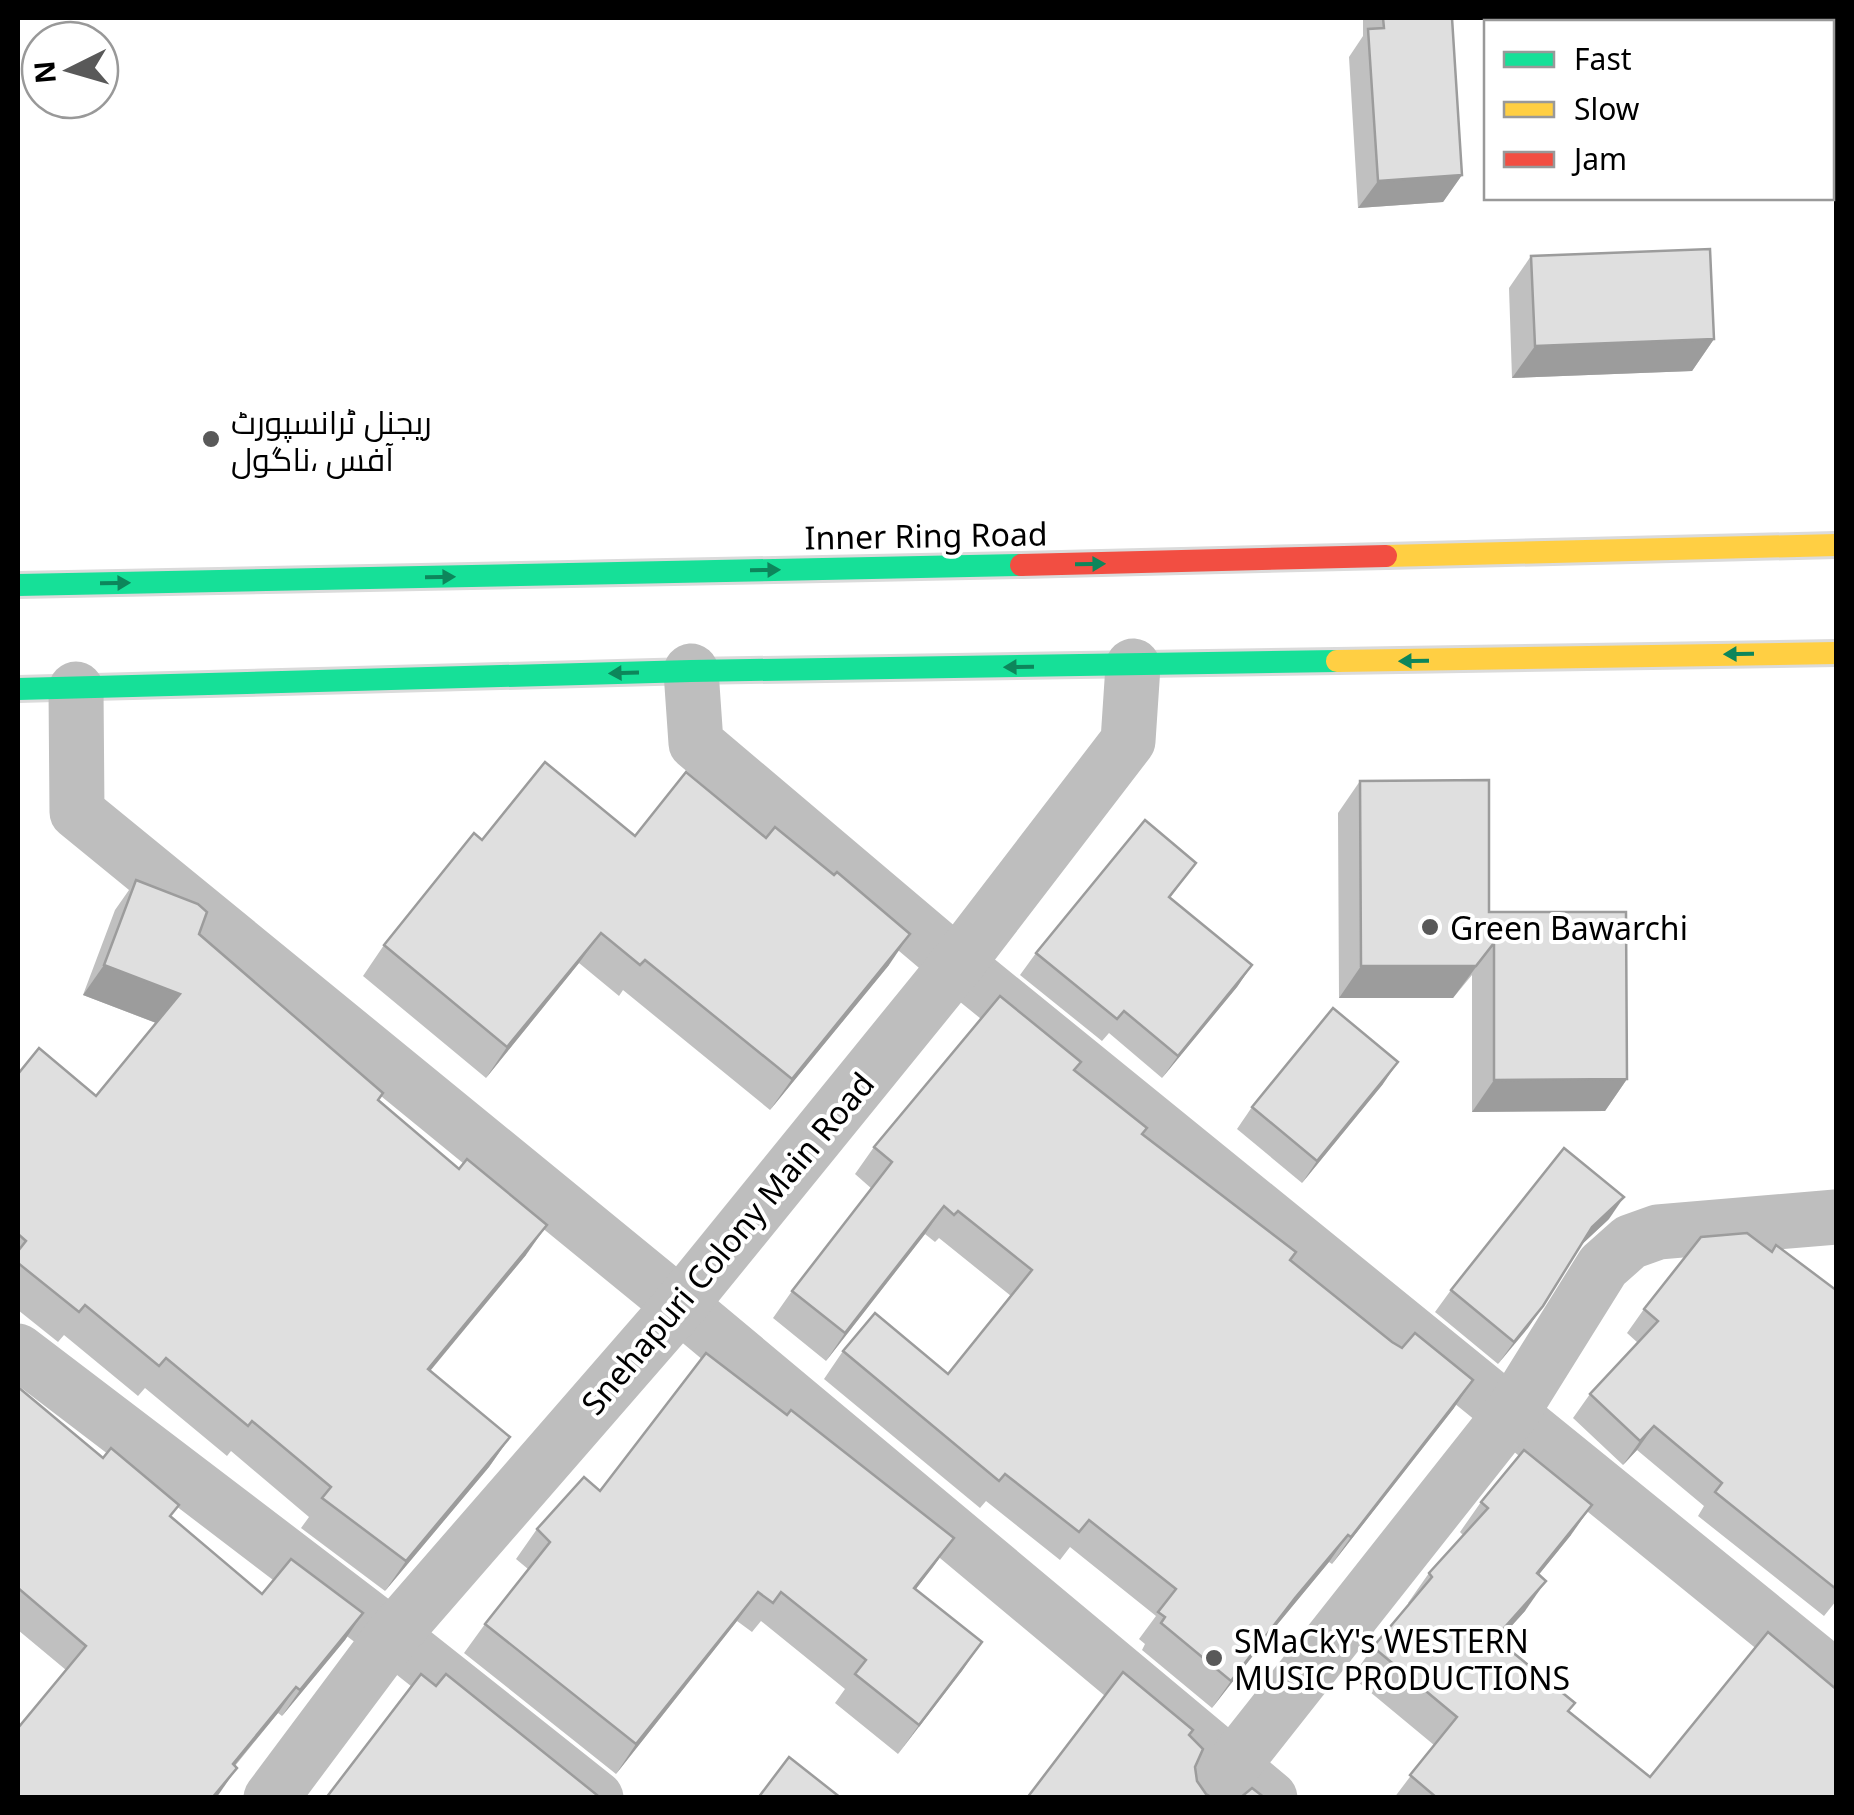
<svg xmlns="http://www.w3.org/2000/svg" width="1854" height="1815" font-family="'Noto Sans',Cairo,sans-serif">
<rect width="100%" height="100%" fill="#fff"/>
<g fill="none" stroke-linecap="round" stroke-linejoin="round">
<g stroke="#dbdbdb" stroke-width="28">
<g id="fast">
<polyline points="18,585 1021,565"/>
<polyline points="18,689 691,671 1337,661"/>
</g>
</g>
<g stroke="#dbdbdb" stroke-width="28">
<g id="slow">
<polyline points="1386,556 1836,545"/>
<polyline points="1337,661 1836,653"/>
</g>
</g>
<g stroke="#dbdbdb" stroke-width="28">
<polyline id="jam" points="1021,565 1386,556"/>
</g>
<g stroke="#bebebe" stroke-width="55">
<polyline points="691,671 696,743 957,964 1836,1678"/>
<polyline points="76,689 77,812 680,1305 1270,1798"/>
<polyline points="18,1351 392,1636 596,1798"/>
<polyline points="271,1798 392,1636 680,1305 957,964 1128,741 1133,666"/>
<polyline points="1207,1798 1512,1412 1603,1266 1630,1242 1658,1232 1836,1217"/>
</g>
<use href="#fast" stroke="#16e098" stroke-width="22"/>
<use href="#slow" stroke="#ffcf43" stroke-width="22"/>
<use href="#jam" stroke="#f24e42" stroke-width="22"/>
</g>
<g fill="#c0c0c0">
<polygon points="1363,18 1452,18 1462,175 1443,202 1358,208 1349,57 1363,36"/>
<polygon points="1531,256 1714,339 1692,371 1512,378 1509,288"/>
<polygon points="1360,781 1489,912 1627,1079 1605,1111 1472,1112 1472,975 1453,998 1339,998 1338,813"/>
<polygon points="635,836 889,965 770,1110 623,990 619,996 579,963 486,1078 363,976 384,945 482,840"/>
<polygon points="1196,863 1170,898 1252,965 1237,987 1162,1078 1109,1033 1102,1041 1020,975 1036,953"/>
<polygon points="136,880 199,934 378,1100 526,1255 430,1370 510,1437 489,1467 385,1591 301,1528 309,1517 231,1451 227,1456 145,1388 138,1396 64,1335 58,1342 18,1310 18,1074 96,1096 156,1023 83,995 115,910"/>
<polygon points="1075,1071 1143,1134 1290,1260 1454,1408 1332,1564 1329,1562 1276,1626 1212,1708 1142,1650 1145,1644 1139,1639 1156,1616 1070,1547 1060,1560 986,1501 980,1508 824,1379 843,1351 948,1374 1011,1296 939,1238 935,1242 925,1234 826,1361 773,1318 792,1291 872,1189 855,1174 874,1147"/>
<polygon points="1383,1084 1302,1183 1237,1129 1252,1107"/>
<polygon points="1609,1219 1581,1245 1543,1306 1498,1364 1435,1312 1451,1290"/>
<polygon points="1836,1290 1836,1601 1824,1616 1698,1516 1704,1506 1637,1450 1623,1465 1573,1418 1590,1394 1638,1343 1627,1333 1644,1309"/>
<polygon points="18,1387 262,1594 363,1613 345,1640 282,1716 278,1713 235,1766 66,1670 18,1630"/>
<polygon points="787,1415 954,1538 916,1589 982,1642 898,1754 835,1703 845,1689 761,1621 752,1632 737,1621 616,1774 464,1653 485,1624 528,1569 516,1559 537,1529 600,1491"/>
<polygon points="1481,1502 1571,1535 1539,1574 1525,1611 1499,1640 1569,1711 1650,1777 1836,1798 1394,1798 1434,1745 1352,1677 1373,1647 1409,1604 1408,1603 1429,1573 1463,1535 1460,1532"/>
</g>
<g fill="#9c9c9c">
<polygon points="1462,175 1443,202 1358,208 1378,181"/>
<polygon points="1714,339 1692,371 1512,378 1535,346"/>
<polygon points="601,933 579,963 486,1078 507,1047"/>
<polygon points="910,934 889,965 770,1110 792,1079"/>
<polygon points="1494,943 1453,998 1339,998 1361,966"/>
<polygon points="104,965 180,994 159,1024 83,995"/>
<polygon points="1252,965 1237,987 1162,1078 1178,1056"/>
<polygon points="1398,1062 1383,1084 1302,1183 1317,1161"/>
<polygon points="1627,1079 1605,1111 1472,1112 1494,1080"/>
<polygon points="1624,1197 1609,1219 1577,1249 1592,1227"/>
<polygon points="944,1206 925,1234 826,1361 845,1333"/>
<polygon points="547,1225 526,1255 407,1399 428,1369"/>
<polygon points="1543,1306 1528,1328 1498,1364 1514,1342"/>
<polygon points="1473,1380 1454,1408 1332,1564 1351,1537"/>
<polygon points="1654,1426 1637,1450 1623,1465 1640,1441"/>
<polygon points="510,1437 489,1467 385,1591 406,1561"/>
<polygon points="1592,1505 1571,1535 1516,1603 1537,1573"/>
<polygon points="1348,1535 1329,1562 1276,1626 1212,1708 1231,1681 1295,1598"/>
<polygon points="954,1538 933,1567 894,1617 914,1588"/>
<polygon points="1546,1581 1525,1611 1474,1667 1495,1638"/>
<polygon points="758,1592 737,1621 616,1774 636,1744"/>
<polygon points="363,1613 345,1640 282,1716 300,1690"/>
<polygon points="982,1642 962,1671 898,1754 919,1725"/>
<polygon points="296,1687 278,1713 214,1790 233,1764"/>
<polygon points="237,1768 219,1794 216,1798 212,1798"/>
</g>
<g fill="#dfdfdf" stroke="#9c9c9c" stroke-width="2.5">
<polygon points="1383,18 1452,18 1462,175 1378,181 1368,29 1384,28"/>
<polygon points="1710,249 1714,339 1535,346 1531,256"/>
<polygon points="545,762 635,836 686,772 766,838 775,827 834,875 837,872 910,934 792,1079 645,960 640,965 601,933 507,1047 384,945 474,833 482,840"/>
<polygon points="1489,780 1489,912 1626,912 1627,1079 1494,1080 1494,943 1476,966 1361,966 1360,781"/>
<polygon points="1145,820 1196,863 1169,897 1252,965 1178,1056 1124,1011 1117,1019 1036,953"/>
<polygon points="136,880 198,904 207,912 199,934 383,1093 378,1100 459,1169 467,1159 547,1225 428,1369 510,1437 406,1561 322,1498 331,1487 252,1421 248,1426 166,1358 159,1366 85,1305 79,1312 18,1263 18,1251 26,1241 18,1234 18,1074 39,1048 96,1096 180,994 104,965"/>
<polygon points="1000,996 1081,1062 1074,1070 1147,1128 1142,1134 1296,1252 1290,1260 1392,1342 1402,1348 1415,1333 1473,1380 1351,1537 1348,1535 1295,1598 1231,1681 1161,1623 1165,1617 1158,1612 1176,1589 1089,1520 1079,1532 1005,1474 999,1481 843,1351 875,1313 948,1374 1032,1270 958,1211 954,1215 944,1206 845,1333 792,1291 892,1162 874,1147"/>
<polygon points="1333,1008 1398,1062 1317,1161 1252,1107"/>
<polygon points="1564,1148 1624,1197 1592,1227 1543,1306 1514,1342 1451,1290"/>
<polygon points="1747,1233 1772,1252 1776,1245 1836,1290 1836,1589 1715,1492 1722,1483 1654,1426 1640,1441 1590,1394 1658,1321 1644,1309 1701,1237"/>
<polygon points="706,1353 787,1415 791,1410 954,1538 914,1588 982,1642 919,1725 855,1674 866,1660 781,1592 773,1603 758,1592 636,1744 485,1624 550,1542 537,1529 584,1477 600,1491"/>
<polygon points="18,1387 103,1458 111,1448 179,1505 170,1516 262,1594 291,1559 363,1613 300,1690 296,1687 233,1764 237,1768 212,1798 18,1798 18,1728 86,1646 18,1588"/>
<polygon points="1524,1450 1592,1505 1537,1573 1546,1581 1495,1638 1575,1703 1568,1711 1650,1777 1768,1632 1836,1689 1836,1798 1437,1798 1410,1775 1457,1717 1373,1647 1432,1577 1429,1573 1488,1508 1481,1502"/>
<polygon points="1123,1672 1193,1730 1189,1735 1203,1749 1195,1767 1197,1781 1206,1794 1213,1798 1027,1798"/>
<polygon points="421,1674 436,1686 446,1674 597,1795 595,1798 326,1798"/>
<polygon points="789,1757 841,1798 758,1798"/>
<polygon points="1252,1788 1265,1798 1240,1798"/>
</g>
<defs><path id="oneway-solid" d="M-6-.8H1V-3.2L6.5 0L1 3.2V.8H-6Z" transform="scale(2.5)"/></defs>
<g fill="#0d865b">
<use href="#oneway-solid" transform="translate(1090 564) rotate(-1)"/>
<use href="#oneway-solid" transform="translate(765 570) rotate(-1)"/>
<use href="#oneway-solid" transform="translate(440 577) rotate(-1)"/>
<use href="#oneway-solid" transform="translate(115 583) rotate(-1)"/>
<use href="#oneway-solid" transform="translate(1739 654) rotate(179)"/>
<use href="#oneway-solid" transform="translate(1414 661) rotate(179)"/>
<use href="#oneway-solid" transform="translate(1019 667) rotate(179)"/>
<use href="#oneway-solid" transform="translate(624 673) rotate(178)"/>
</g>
<g fill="#595959" stroke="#fff" stroke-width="4">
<circle cx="211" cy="439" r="10"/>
<circle cx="1430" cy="927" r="10"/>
<circle cx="1214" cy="1658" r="10"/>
</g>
<g text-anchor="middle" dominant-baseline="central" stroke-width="8" stroke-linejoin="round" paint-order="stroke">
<g font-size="32" fill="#000" stroke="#fff" text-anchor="start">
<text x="231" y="421">ریجنل ٹرانسپورٹ<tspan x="231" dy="37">آفس ،ناگول</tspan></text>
<text x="1450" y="927">Green Bawarchi</text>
<text x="1234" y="1640">SMaCkY's WESTERN<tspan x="1234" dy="37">MUSIC PRODUCTIONS</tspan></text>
</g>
<g font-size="32" fill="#000" stroke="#fff">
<text transform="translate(926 535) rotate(-1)">Inner Ring Road</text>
<text transform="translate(727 1243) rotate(-50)">Snehapuri Colony Main Road</text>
</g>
</g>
<rect width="1854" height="1815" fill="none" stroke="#000000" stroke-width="40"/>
<rect x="1484" y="20" width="350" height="180" fill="#ffffff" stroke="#999999" stroke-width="2.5"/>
<rect x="1504" y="52" width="50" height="15" fill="#16e098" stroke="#999999" stroke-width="2.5"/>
<text x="1574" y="70" font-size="30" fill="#000000">Fast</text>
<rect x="1504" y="102" width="50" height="15" fill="#ffcf43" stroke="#999999" stroke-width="2.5"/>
<text x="1574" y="120" font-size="30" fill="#000000">Slow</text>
<rect x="1504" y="152" width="50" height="15" fill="#f24e42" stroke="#999999" stroke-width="2.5"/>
<text x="1574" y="170" font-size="30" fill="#000000">Jam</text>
<g transform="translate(70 70) rotate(265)"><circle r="48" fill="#ffffff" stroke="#999999" stroke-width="2.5"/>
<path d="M0-8L18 38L0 25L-18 38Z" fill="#595959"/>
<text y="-15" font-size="28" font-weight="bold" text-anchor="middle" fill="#000000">N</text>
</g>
</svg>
